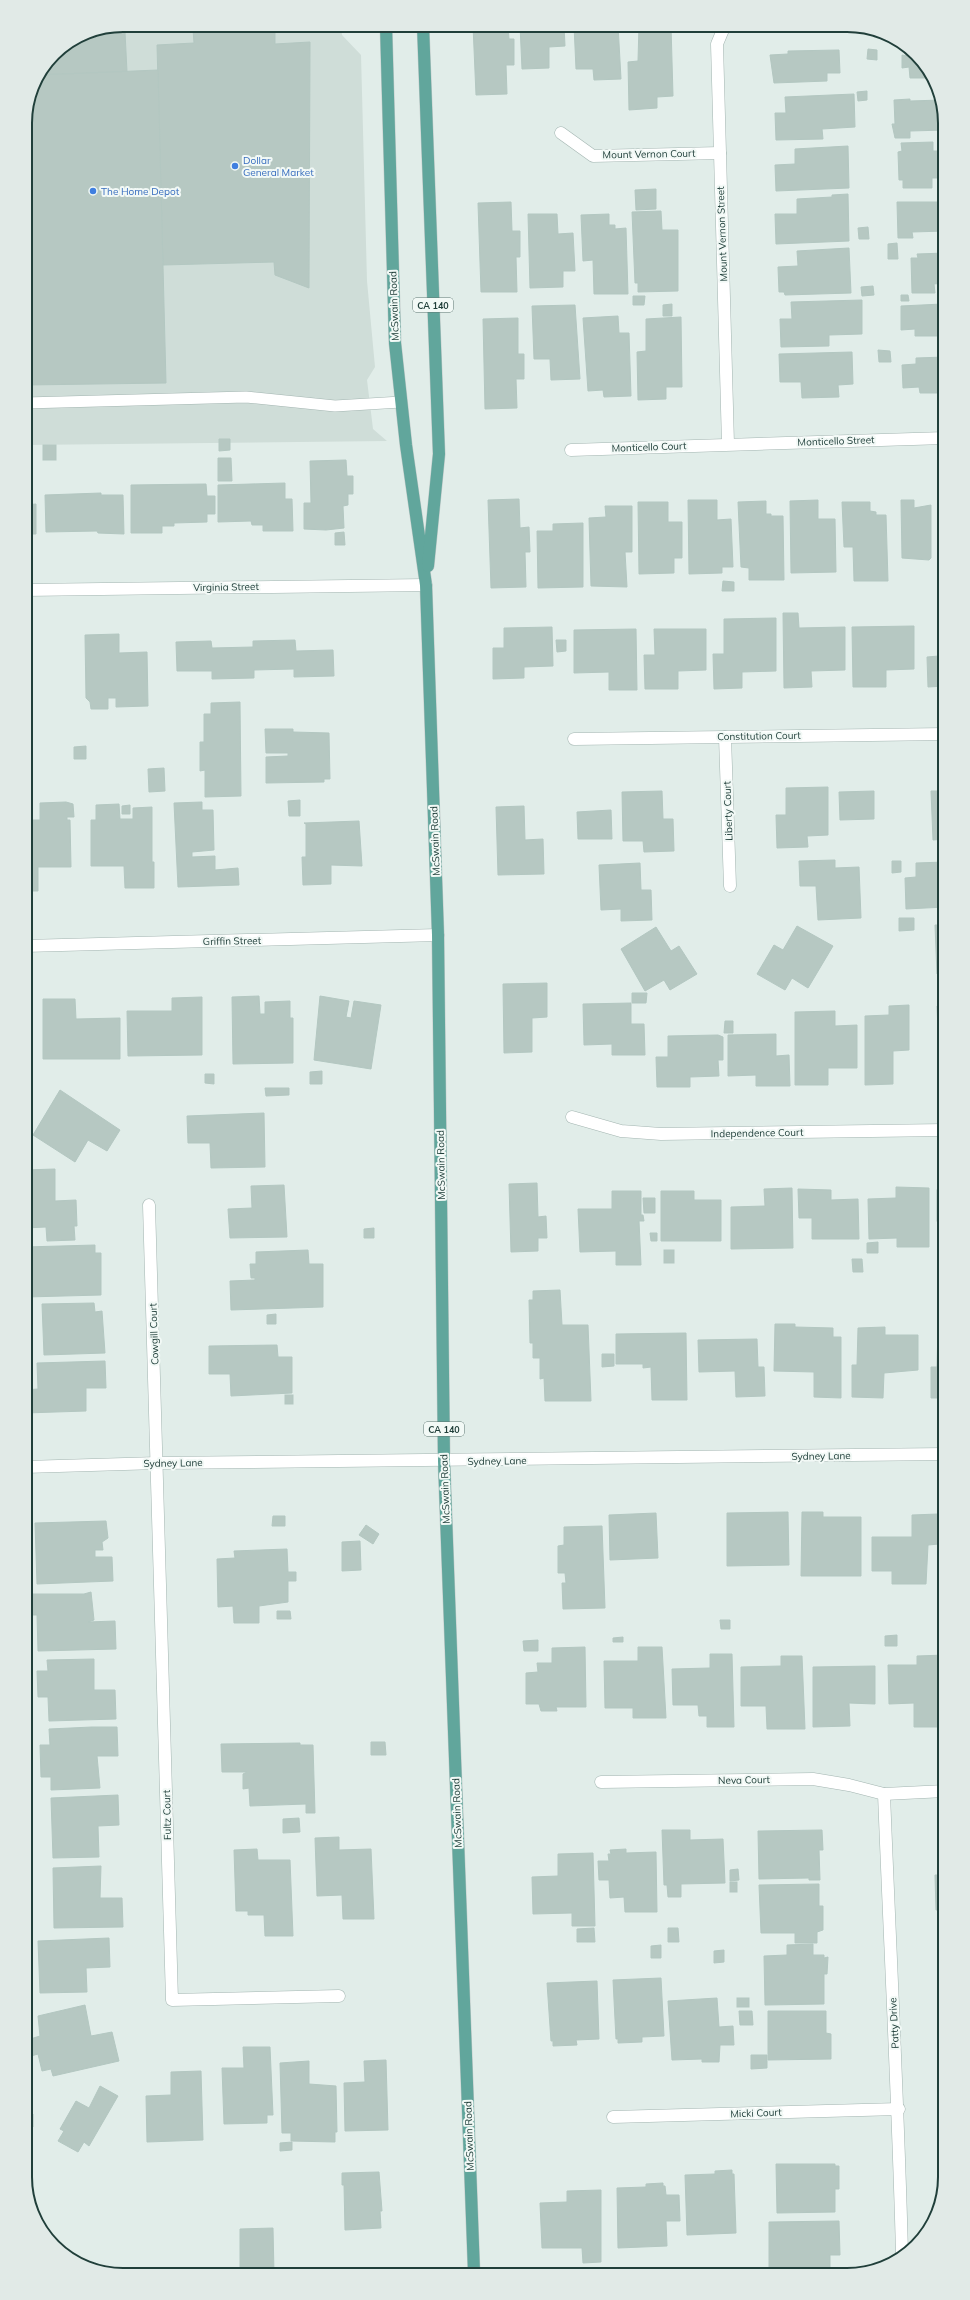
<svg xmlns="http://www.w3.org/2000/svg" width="970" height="2300" font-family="Mulish,sans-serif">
<rect width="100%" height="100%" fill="#e1ede9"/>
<polygon fill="#cfddd8" points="123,25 341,25 342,35 361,55 367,281 375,367 367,380 373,429 387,441 25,445 25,116 35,80 54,53 85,32"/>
<g fill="#b6c8c2" stroke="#b3c7c1">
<polygon points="473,25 508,25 509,39 514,39 514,65 506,65 507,94 476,95"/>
<polygon points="520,25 564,25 565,46 549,47 549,68 522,69"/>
<polygon points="574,25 618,25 621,79 594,80 593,69 576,69"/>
<polygon points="639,25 671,26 673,96 657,97 657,108 629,110 628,62 638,61"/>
<polygon points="275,26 275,44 310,42 309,288 275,275 274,262 163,265 157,45 194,43 193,29"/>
<polygon points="125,32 127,72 38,75 54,53 84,33"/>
<polygon points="868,49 877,50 877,60 867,59"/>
<polygon points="839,50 840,73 827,73 827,81 774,83 770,55 788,54 788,51"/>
<polygon points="908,52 912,52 930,78 910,78 909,67 902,68 902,55 908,56"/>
<polygon points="158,70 166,383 25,385 25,116 35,80 38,75"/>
<polygon points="867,91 867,100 858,101 857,92"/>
<polygon points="854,94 855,127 822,129 823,139 776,140 775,113 786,113 785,97"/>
<polygon points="910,99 910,101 941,100 945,130 910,131 910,138 895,138 892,124 895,124 894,100"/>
<polygon points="933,142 933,151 942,151 942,155 945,155 945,178 932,178 932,188 903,188 903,180 899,180 898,152 902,151 901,143"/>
<polygon points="848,146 849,188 776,191 775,165 795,164 795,149"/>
<polygon points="656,189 656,209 636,210 635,190"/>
<polygon points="848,194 849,241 776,244 775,214 797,214 797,199 832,197 832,195"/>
<polygon points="511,202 512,231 520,231 520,257 516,257 517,292 481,292 478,203"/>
<polygon points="897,202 945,202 945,231 912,232 913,238 898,238"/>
<polygon points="661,211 662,230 678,230 678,291 638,292 638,283 635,283 632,212"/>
<polygon points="528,214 557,214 558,234 573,233 575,271 563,271 563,287 530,288"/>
<polygon points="609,214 609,225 615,225 615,229 626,228 628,294 594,294 593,260 583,261 581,215"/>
<polygon points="868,227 869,239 859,239 858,228"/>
<polygon points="897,243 898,259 888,259 888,244"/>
<polygon points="849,248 851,293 785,295 784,292 779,292 778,267 798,266 797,251"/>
<polygon points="945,253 945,283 934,284 935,293 912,293 911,258 918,258 917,254"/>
<polygon points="873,286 874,295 862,296 861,287"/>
<polygon points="901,295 908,295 909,301 901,301"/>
<polygon points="633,296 645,296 644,305 633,305"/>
<polygon points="862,300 862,334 829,335 829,346 781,347 780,319 792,319 791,302"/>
<polygon points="672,304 672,316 663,316 663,305"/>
<polygon points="942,304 942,306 945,306 945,336 915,336 915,329 901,330 901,306"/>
<polygon points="575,305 580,379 551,380 550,359 534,359 532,306"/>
<polygon points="618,316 619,333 629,333 631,396 604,397 603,390 588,391 583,318"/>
<polygon points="681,317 682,387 666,387 666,399 638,400 637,352 646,351 646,319"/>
<polygon points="518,318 518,354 524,354 524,379 516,379 517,408 485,409 483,319"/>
<polygon points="878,350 890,351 891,362 879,362"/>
<polygon points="852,352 853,384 838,385 839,397 802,398 801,382 780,382 779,354"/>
<polygon points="945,357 945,393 920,393 919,387 903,388 902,365 916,364 916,358"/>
<polygon points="219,439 230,439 230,450 219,451"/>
<rect x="43" y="445" width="13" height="15"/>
<polygon points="218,458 231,458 232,481 218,481"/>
<polygon points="346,460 347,476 353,476 353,494 348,494 348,505 343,506 344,528 326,530 304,529 304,503 311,503 310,461"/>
<polygon points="285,483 285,499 292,499 293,531 263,531 263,525 252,525 251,521 218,522 218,485"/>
<polygon points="206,484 207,496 215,496 215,514 207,514 207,522 174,523 174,526 162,526 162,533 131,533 131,485"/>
<polygon points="101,493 101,495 123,495 124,534 98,533 97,531 46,532 45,495"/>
<polygon points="519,499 520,528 529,527 530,552 525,552 526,587 491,588 488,500"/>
<polygon points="688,500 717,500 717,520 731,519 733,567 722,567 722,573 689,574"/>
<polygon points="818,500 818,519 835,519 836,572 791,573 790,501"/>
<polygon points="901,500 914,500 914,508 931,505 931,558 929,560 902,558"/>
<polygon points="766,501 766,514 771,514 771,516 783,516 784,580 749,580 749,568 741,567 738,502"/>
<polygon points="638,502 668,502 668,522 682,522 682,558 674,558 674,573 639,574"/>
<polygon points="842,502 870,502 870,511 876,512 876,515 886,515 888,581 854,581 853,547 844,547"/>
<polygon points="36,504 36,534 25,534 25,505"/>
<polygon points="605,506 632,506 632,552 625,552 627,587 591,586 589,518 606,517"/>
<polygon points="583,523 583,587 538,588 537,531 553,531 553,524"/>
<polygon points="344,532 345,545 335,545 335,533"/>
<polygon points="723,581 734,582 734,591 722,591"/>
<polygon points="783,613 798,613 799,628 845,627 845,670 811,671 812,687 784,688"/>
<polygon points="776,618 776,671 742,672 742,688 714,689 713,654 724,654 724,619"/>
<polygon points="914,626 914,669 886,670 886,687 853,687 852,627"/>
<polygon points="552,627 553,666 524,667 524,678 493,679 493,648 504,648 504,628"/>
<polygon points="636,629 637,690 609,690 609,672 574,673 574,630"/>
<polygon points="654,629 706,629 706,670 678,671 678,689 645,689 644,655 655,655"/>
<polygon points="119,634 119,653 147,652 148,706 116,707 116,698 108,698 108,709 91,709 90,702 86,698 85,635"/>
<polygon points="939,636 945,636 945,686 928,687 927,657 939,656"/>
<polygon points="295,640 296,651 333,650 334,676 294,677 294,669 254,670 254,678 212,679 212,671 177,671 176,642 211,641 212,648 253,647 253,641"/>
<polygon points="556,640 566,640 566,651 557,652"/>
<polygon points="240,702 241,796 205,797 205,770 200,771 200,742 204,742 204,714 211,714 211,703"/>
<polygon points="265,729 293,729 293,732 329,733 330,779 324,779 324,782 266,783 266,757 288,756 288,753 266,753"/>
<polygon points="86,746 86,759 74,759 74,747"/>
<polygon points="164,768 165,791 149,792 148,769"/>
<polygon points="828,787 828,835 807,836 808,847 777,848 776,815 786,815 786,788"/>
<polygon points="662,791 663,819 673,819 674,851 644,852 643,841 623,841 622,792"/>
<polygon points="874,791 874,819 840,820 839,792"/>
<polygon points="931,791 945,791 945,839 933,840"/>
<polygon points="300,800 300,816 289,816 288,801"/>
<polygon points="66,802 73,804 74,817 67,817 67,820 70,820 71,867 38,867 38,891 25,891 25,820 40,820 40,803"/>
<polygon points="202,802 202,810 213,810 214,850 192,852 192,857 215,856 215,870 238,868 239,885 178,887 174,803"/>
<polygon points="119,804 120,819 133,819 133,808 152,807 152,862 154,862 154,888 125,888 124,866 91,866 91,820 96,820 96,805"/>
<polygon points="130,805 130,814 122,814 122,806"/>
<polygon points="524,806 525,840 543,839 544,874 498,875 496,807"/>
<polygon points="611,810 612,839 578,839 577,812"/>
<polygon points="359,821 362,866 331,865 331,884 303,885 302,857 306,857 306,824 304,823"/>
<polygon points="835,860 835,868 859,867 861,918 818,920 816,886 800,886 799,861"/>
<polygon points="892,861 901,861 901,872 892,873"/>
<polygon points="945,862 945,907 906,909 905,878 916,877 916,863"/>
<polygon points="640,863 641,890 651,890 652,920 621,921 621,909 601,910 599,865"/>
<polygon points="899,918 914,918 914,930 899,931"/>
<polygon points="935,925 945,925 945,973 937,974"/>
<polygon points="797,926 833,946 808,988 792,978 785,990 757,974 774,945 783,950"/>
<polygon points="656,927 671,951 679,946 697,974 670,990 664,980 645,991 621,949"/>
<polygon points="547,983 547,1017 532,1018 532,1052 504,1053 503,984"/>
<polygon points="632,993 647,993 646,1003 632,1003"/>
<polygon points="259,996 260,1014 265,1014 265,1002 290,1001 290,1018 293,1018 293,1063 233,1064 232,997"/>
<polygon points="320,996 349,1001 346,1017 351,1018 354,1001 381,1005 371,1069 314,1060"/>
<polygon points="202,997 202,1055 128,1056 127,1011 172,1011 172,998"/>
<polygon points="43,999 75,999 76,1019 120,1018 120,1059 43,1059"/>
<polygon points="631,1003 631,1024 644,1024 645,1055 612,1055 612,1044 584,1045 583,1004"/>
<polygon points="909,1005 909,1050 893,1051 893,1084 865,1085 865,1016 889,1015 889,1006"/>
<polygon points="937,1006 945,1006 945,1055 939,1055"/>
<polygon points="835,1011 835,1026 857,1025 857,1068 828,1068 828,1085 795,1085 795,1012"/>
<polygon points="725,1021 733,1021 733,1033 724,1033"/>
<polygon points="776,1034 776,1056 789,1055 790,1086 756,1086 756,1075 728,1076 728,1035"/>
<polygon points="718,1035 723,1037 723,1060 718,1060 719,1076 690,1077 690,1087 657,1087 656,1057 668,1057 668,1036"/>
<polygon points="322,1071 322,1084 310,1084 310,1072"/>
<polygon points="29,1073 29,1087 25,1087 25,1074"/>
<polygon points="205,1074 214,1074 214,1084 205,1083"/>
<polygon points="265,1088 289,1088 289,1095 266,1096"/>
<polygon points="60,1090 120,1130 107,1151 88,1140 75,1162 33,1135"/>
<polygon points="264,1113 265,1167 211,1168 210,1143 188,1143 187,1116"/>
<polygon points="55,1169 55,1201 76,1200 77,1226 74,1226 75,1240 47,1241 46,1227 25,1228 25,1170"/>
<polygon points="537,1183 538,1217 546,1216 547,1238 538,1238 538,1251 511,1252 509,1184"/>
<polygon points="284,1185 287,1237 230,1238 228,1209 252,1208 251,1186"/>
<polygon points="896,1187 929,1188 929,1247 897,1247 897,1238 869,1239 868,1199 896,1198"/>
<polygon points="792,1188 793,1248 731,1249 731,1207 765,1206 764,1189"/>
<polygon points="798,1189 831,1190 831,1200 858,1199 859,1239 812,1239 812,1218 799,1218"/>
<rect x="937" y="1190" width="8" height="31"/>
<polygon points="612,1191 641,1191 641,1215 643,1215 644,1221 639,1221 641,1265 616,1265 616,1251 580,1252 578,1209 612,1209"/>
<polygon points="661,1191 694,1191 694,1200 721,1200 721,1241 661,1241"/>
<polygon points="643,1198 655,1198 655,1213 644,1213"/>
<polygon points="374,1228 374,1238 364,1238 364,1229"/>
<polygon points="650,1233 657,1233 657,1241 651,1241"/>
<polygon points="878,1242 878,1253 867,1253 867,1243"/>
<polygon points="95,1245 95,1253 101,1253 101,1295 26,1297 25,1247"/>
<polygon points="308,1250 309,1264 323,1264 323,1307 231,1310 230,1281 255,1280 255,1278 251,1278 250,1264 256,1264 256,1252"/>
<rect x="664" y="1250" width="10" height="13"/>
<polygon points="852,1259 862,1259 863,1272 853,1272"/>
<polygon points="560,1290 562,1325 588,1325 591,1401 545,1401 544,1378 540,1379 540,1358 533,1358 533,1343 530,1343 529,1300 533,1300 533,1291"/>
<polygon points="94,1303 95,1312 102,1311 105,1353 44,1355 42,1304"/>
<polygon points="276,1314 276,1324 267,1324 267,1315"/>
<polygon points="775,1324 795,1324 795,1327 833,1328 833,1337 841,1337 841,1398 814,1397 814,1372 774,1371"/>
<polygon points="885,1327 885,1335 918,1335 918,1370 884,1373 883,1398 852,1397 852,1365 857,1365 858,1328"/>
<polygon points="938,1327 945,1327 945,1398 931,1398 931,1367 937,1367"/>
<polygon points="686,1333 687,1400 652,1400 651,1367 643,1368 643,1364 616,1364 616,1334"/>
<polygon points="757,1339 758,1367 764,1367 765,1396 736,1397 735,1371 699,1372 698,1340"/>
<polygon points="277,1345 278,1357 292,1357 292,1393 231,1396 230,1374 209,1374 209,1346"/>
<polygon points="602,1354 614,1354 614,1366 602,1367"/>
<polygon points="105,1361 106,1388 86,1388 86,1411 25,1413 25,1390 38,1389 37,1363"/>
<rect x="285" y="1395" width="8" height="9"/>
<polygon points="788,1512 789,1565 727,1566 727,1513"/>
<polygon points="802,1512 823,1512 823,1517 861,1517 861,1576 801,1576"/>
<polygon points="656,1513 658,1558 610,1560 609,1515"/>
<polygon points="938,1514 939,1544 928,1545 926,1584 892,1584 892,1571 872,1571 872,1537 912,1537 912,1515"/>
<polygon points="273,1516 285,1516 285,1526 272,1526"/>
<polygon points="106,1521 108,1538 102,1542 103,1550 95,1550 95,1557 112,1557 113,1581 37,1584 35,1523"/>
<polygon points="366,1525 379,1534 373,1544 359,1535"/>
<polygon points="602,1526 605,1608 563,1609 562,1583 566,1583 565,1573 558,1573 558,1546 564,1545 564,1527"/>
<polygon points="360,1541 361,1570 342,1571 342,1542"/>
<polygon points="287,1549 288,1572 296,1572 296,1581 288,1581 288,1602 259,1606 259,1623 234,1623 233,1606 218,1607 217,1559 235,1558 234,1551"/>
<polygon points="91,1592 94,1620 88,1622 115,1621 116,1649 38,1651 37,1615 25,1615 25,1594 84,1594"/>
<polygon points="277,1611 290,1611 291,1619 277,1619"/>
<polygon points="720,1620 730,1620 730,1629 721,1629"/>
<polygon points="897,1635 897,1646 885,1646 885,1636"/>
<polygon points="623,1637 623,1642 613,1642 613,1638"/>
<polygon points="538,1640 538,1651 524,1651 523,1641"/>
<polygon points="585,1647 586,1707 556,1707 557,1711 541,1711 539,1704 526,1704 526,1673 538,1672 537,1663 552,1663 552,1648"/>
<polygon points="638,1647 662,1647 666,1718 633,1718 633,1708 605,1708 604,1661 638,1661"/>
<polygon points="710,1654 732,1654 734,1727 707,1727 707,1716 699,1716 698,1705 673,1705 672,1669 710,1668"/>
<polygon points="945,1655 945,1727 914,1727 914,1703 889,1704 888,1665 917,1665 917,1656"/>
<polygon points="781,1656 802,1656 805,1729 767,1729 766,1706 741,1706 741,1667 781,1666"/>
<polygon points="94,1659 94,1690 115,1690 116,1719 49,1721 48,1697 38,1697 37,1671 48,1671 47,1660"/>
<polygon points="875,1666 875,1704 849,1703 850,1726 813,1727 813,1667"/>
<polygon points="92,1727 117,1727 118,1756 97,1756 100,1788 51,1790 51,1777 41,1777 40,1745 50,1745 49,1729"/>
<polygon points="371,1742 385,1742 386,1755 371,1755"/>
<polygon points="300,1743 300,1745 313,1745 315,1813 306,1813 306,1804 250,1806 249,1788 243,1789 243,1774 247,1772 222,1772 221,1744"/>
<polygon points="118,1795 119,1825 98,1826 99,1857 53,1858 51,1798"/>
<polygon points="299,1818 300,1832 283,1833 283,1819"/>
<polygon points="662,1830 690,1830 690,1840 723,1839 725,1883 681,1884 681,1897 668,1897 667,1885 664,1885"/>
<polygon points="822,1830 823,1850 819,1850 820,1880 809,1880 809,1878 759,1879 758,1831"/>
<polygon points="339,1837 339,1850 371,1849 374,1919 343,1919 342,1895 317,1896 315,1838"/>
<polygon points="939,1844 945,1844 945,1929 941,1929 941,1910 936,1910 935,1875 940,1875"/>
<polygon points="257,1849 258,1860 290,1860 293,1936 265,1936 264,1915 248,1915 248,1911 236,1911 234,1850"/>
<polygon points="626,1849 626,1853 656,1852 657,1912 625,1912 624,1897 610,1898 609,1880 599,1880 598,1861 609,1861 608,1854 611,1854 610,1850"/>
<polygon points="593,1853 595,1926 572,1926 572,1913 533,1914 532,1877 558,1876 558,1854"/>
<polygon points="101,1866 100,1898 122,1898 123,1927 54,1928 53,1868"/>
<polygon points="738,1869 739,1880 730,1881 730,1870"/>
<rect x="730" y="1882" width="7" height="10"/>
<polygon points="819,1884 819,1906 823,1906 823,1930 817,1932 817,1943 795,1943 795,1933 761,1933 759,1885"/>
<polygon points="594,1928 595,1942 577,1942 577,1929"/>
<polygon points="668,1928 678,1928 679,1942 668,1942"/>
<polygon points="109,1938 110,1967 86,1968 87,1992 40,1993 38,1941"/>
<polygon points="813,1944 813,1955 824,1955 824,1958 828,1957 827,1974 824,1974 824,2004 765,2005 764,1956 787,1955 787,1945"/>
<polygon points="661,1945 661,1958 651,1958 651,1946"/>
<polygon points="724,1950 724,1962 714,1963 714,1951"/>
<polygon points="661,1978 664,2036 642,2037 642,2042 618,2043 618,2039 616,2039 613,1980"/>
<polygon points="597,1981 599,2039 576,2040 577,2045 553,2046 553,2041 551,2041 547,1983"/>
<polygon points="717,1998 719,2027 733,2026 734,2045 720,2045 719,2062 702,2062 702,2059 672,2060 668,2001"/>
<rect x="737" y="1998" width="12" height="9"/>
<polygon points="85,2005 91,2036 112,2032 119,2061 53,2076 51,2069 42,2071 38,2054 31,2056 27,2040 40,2036 38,2016"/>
<polygon points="739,2011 752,2011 753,2025 740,2025"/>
<polygon points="768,2011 826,2011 826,2033 831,2034 831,2059 768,2060"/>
<polygon points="243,2047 270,2047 273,2115 267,2115 267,2123 224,2124 222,2068 244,2068"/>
<polygon points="751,2055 767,2055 767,2068 751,2069"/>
<polygon points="386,2060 388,2130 345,2131 344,2083 365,2082 364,2061"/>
<polygon points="309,2061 309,2084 336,2086 337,2132 335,2132 335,2142 291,2141 291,2133 282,2133 280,2063"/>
<polygon points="201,2071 203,2140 147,2142 146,2096 171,2095 171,2072"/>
<polygon points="100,2086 118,2096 89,2146 84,2142 78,2152 58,2141 64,2131 60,2129 76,2101 89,2108"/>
<polygon points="25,2114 33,2114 33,2127 25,2126"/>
<polygon points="292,2142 292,2150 280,2151 280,2143"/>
<polygon points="776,2164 835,2164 835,2166 839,2166 839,2189 835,2189 835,2212 777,2213"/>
<polygon points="732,2170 732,2174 734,2174 736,2233 687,2235 685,2175 715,2174 715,2171"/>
<polygon points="379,2172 382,2211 380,2211 381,2228 345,2230 344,2185 342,2185 342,2173"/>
<polygon points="663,2183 663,2186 665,2186 666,2195 679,2195 680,2221 666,2221 667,2246 618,2248 617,2188 646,2187 646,2184"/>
<polygon points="601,2190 601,2262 583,2263 582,2248 542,2248 540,2203 567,2202 567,2191"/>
<polygon points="839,2221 840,2255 830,2255 830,2270 769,2271 769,2222"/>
<polygon points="273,2228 274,2274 240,2274 240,2229"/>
</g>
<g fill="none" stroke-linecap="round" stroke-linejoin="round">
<g stroke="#a3b5b1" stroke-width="12">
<polyline id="service" points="25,403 246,397 335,406 401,402"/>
</g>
<g stroke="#a3b5b1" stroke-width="13">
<g id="minor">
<polyline points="725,25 717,44 728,444"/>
<polyline points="561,133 593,156 720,153"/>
<polyline points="571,450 945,438"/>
<polyline points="25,590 426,585"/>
<polyline points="725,737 730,886"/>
<polyline points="574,739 945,734"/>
<polyline points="25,946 438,935"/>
<polyline points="572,1117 621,1131 661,1134 945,1130"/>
<polyline points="149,1205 172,2000 339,1996"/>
<polyline points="25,1467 158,1463 945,1454"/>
<polyline points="601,1782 813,1779 849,1785 884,1794 945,1791"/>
<path d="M 884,1794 C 890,1947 898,2100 902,2253"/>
<polyline points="613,2117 899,2109"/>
</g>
</g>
<g stroke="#c1c9c8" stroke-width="13">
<g id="primary">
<polyline points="386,25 395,343 406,445 426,585 438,935 444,1461 474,2272"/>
<polyline points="423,25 439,454 428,566"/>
</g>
</g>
<use href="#service" stroke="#fff" stroke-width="11"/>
<use href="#minor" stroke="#fff" stroke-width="12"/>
<use href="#primary" stroke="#61a69c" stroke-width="12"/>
</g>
<g fill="#3f7fe0" stroke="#f2f9f6" stroke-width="1.5">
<circle cx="235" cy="166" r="4"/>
<circle cx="93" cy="191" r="4"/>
</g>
<g text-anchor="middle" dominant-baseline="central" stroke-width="4" stroke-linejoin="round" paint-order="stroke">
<g fill="#f2f9f6" stroke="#5f7772" stroke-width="1">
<rect x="413" y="298" width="40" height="14" rx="3"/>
<rect x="424" y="1422" width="40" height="14" rx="3"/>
</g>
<g font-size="9" font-weight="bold" fill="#203f3a">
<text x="433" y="305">CA 140</text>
<text x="444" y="1429">CA 140</text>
</g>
<g font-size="10" fill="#203f3a" stroke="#f2f9f6">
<text transform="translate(649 154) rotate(-1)">Mount Vernon Court</text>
<text transform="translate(722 234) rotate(-92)">Mount Vernon Street</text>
<text transform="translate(394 306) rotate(-92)">McSwain Road</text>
<text transform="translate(836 441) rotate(-2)">Monticello Street</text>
<text transform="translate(649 447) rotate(-2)">Monticello Court</text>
<text transform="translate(226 587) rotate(-1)">Virginia Street</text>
<text transform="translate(759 736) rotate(-1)">Constitution Court</text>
<text transform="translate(728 811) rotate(-92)">Liberty Court</text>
<text transform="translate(435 841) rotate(-92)">McSwain Road</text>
<text transform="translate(232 941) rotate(-1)">Griffin Street</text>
<text transform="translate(757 1133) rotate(-1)">Independence Court</text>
<text transform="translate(441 1165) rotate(-91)">McSwain Road</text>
<text transform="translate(154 1334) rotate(-92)">Cowgill Court</text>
<text transform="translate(821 1456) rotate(-1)">Sydney Lane</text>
<text transform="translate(497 1461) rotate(-1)">Sydney Lane</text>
<text transform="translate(173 1463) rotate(-1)">Sydney Lane</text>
<text transform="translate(445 1489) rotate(-92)">McSwain Road</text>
<text transform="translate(744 1780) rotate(-1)">Neva Court</text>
<text transform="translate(457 1813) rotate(-92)">McSwain Road</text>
<text transform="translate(167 1815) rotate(-91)">Fultz Court</text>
<text transform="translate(894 2023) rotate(-93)">Patty Drive</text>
<text transform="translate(756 2113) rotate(-2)">Micki Court</text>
<text transform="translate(469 2136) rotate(-92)">McSwain Road</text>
</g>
<g font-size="10" fill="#366cbe" stroke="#f2f9f6" text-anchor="start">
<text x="243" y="160">Dollar<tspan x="243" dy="12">General Market</tspan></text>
<text x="101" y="191">The Home Depot</text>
</g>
</g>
<path d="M0 0H970V2300H0ZM123 32H847A91 91 0 0 1 938 123V2177A91 91 0 0 1 847 2268H123A91 91 0 0 1 32 2177V123A91 91 0 0 1 123 32Z" fill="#e1eae7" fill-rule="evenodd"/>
<path fill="none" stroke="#203f3a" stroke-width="2" d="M123 32H847A91 91 0 0 1 938 123V2177A91 91 0 0 1 847 2268H123A91 91 0 0 1 32 2177V123A91 91 0 0 1 123 32Z"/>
</svg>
